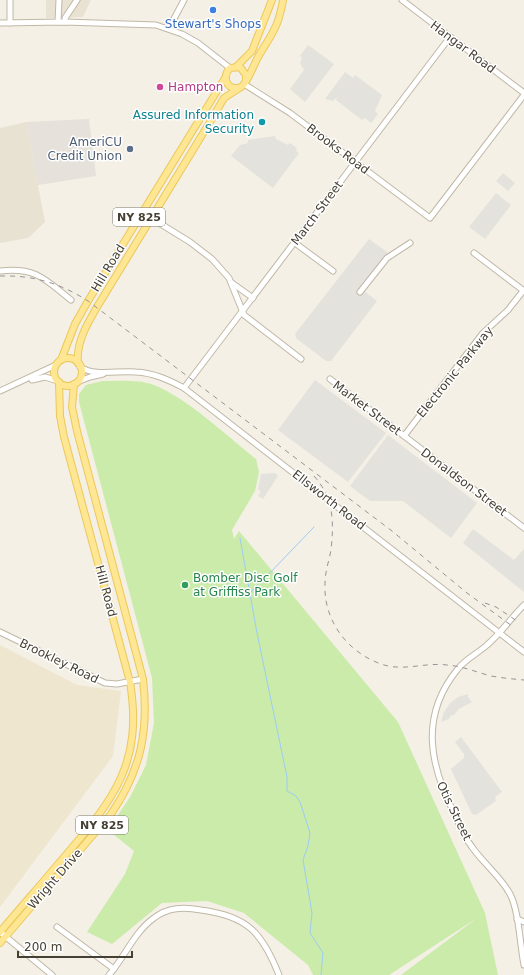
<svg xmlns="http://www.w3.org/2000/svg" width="524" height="975" font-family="'DejaVu Sans',sans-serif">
<rect width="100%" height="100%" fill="#f4f0e5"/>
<g fill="#e8e2d2">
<polygon points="46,0 91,0 83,17 46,18"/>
<polygon points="26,122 45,222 28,238 0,243 0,128"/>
</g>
<polygon fill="#e6e1da" points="89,119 96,176 38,185 26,122"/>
<polygon fill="#eee6ce" points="0,645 77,685 121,691 113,756 0,907"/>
<path fill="#caebaa" d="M 102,381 C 118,381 138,379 154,385 C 187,398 227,436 256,459 L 259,472 L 255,491 L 232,530 L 234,539 L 239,531 L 398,722 L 485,913 L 498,975 L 401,975 L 477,918 L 389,975 L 313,975 L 308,965 L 244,913 L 207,901 L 162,903 L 112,944 L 87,932 L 125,874 L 134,851 L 108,830 L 130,797 L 146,765 L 154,723 L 152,678 L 79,402 L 79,394 L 86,385 Z"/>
<g fill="#e4e2dd">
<polygon points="308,45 334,64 305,102 290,89 304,70 300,63 302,58 300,56"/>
<polygon points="345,72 353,78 355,75 382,95 375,111 378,114 371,123 365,118 362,120 336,100 337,97 333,101 325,99"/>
<polygon points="275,136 276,139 288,145 290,143 297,148 296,151 299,153 273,188 231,156 240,145 248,143 248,140"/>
<polygon points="503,173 515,183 508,191 496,181"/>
<polygon points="496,193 511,205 485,239 469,227"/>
<polygon points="369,239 391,255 364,291 377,301 331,361 326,361 296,338 295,334"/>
<polygon points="315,380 386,433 348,482 278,430"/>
<polygon points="388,435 477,503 451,538 403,501 370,501 350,486"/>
<polygon points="275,473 278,476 263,499 258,496 261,492 258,489 261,474"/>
<polygon points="473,529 514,560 524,549 524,592 463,543"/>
<polygon points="468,694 468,697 472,702 459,709 453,716 451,715 449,719 441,722 444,712 450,703 458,697"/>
<polygon points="461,737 502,792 495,797 496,801 476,815 472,814 451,769 464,758 464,754 455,742"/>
</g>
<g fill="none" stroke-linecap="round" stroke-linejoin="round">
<g stroke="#9cccf5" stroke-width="1">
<polyline points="240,538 257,633 287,777 287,791 296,796 300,802 310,833 308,846 303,860 312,913 310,933 323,953 321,975"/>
<polyline points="250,594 254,588 265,578 314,527"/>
</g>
<g stroke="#c0b8a7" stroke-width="7">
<g id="minor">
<polyline points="10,0 10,23"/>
<polyline points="402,0 524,93"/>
<polyline points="58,22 59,0"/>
<polyline points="65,22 65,18 77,0"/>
<polyline points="0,23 65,22 156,25 182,34 198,43 230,68"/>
<polyline points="169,28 184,0"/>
<polyline points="244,84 290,113 430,218 524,95"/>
<polyline points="151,218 190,242 212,259 229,278 244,315 301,359"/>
<polyline points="295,243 333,271"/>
<polyline points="474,253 524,291"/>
<path d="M 0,271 C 36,267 45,279 71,300"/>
<polyline points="232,283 253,298"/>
<polyline points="360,292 387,258 410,243"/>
<path d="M 80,367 C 96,377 118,370 136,372 C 154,373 169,380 184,388 L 524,652"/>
<polyline points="330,379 524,528"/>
<polyline points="32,380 45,377 58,381"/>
<polyline points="77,382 90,377 103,374"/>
<polyline points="184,388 450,37"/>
<polyline points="0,391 56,365"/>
<polyline points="404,436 483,333 508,310 523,291"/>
<path d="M 524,605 C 511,618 501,633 487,645 C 477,654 465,659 457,670 C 419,717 430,766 455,815 C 460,826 465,838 472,847 C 483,863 501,877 510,894 C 519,911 520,945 524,965"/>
<polyline points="0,632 105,683 117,684 143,679"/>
<polyline points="517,919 524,922"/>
<polyline points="57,927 114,969"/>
<polyline points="0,932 52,975"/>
<path d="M 109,975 C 124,958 135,931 154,918 C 168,907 184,907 201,910 C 247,916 262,932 279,975"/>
</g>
</g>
<g stroke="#ebc85b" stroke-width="8">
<g id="major">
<polyline points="236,67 252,51 272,0"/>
<path d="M 246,81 L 246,75 L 240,67 L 230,68 C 223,75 225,89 237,88 C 240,88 243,86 244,84 C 250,76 253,67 257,59 C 264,46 273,35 278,21 C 280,14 282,7 283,0"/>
<circle cx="68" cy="372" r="14"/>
<polyline points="61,360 75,324 88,301 225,78"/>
<path d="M 78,363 C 76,343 87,324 97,307 L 210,122 L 224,98 L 241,87"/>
<path d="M 0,932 C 22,906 44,881 65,856 C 115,798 143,762 130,682 L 64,437 L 60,416 L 59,382"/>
<path d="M 0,943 L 111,814 C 141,770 149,731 143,679 L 77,431 L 72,407 L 74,384"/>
</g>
</g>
<use href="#minor" stroke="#fff" stroke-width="5"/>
<use href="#major" stroke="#ffe692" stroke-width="6"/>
<g stroke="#959595" stroke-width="1" stroke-dasharray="5 5" stroke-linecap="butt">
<path d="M 0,276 C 33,275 60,283 88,301 L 392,531 L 467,593 L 512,626"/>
<path d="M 314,476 C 334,498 334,522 331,550 C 329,561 325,572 325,583 C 323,620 347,652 381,664 C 403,672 425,662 447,665 C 462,666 476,672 491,676 C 502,678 513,679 524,680"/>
<polyline points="485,603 496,607 517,621"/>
</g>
</g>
<circle fill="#3f7fe0" stroke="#fff" stroke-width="1.5" cx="213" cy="10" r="4"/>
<circle fill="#d1479c" stroke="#fff" stroke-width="1.5" cx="160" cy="87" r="4"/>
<circle fill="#0f9aa8" stroke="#fff" stroke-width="1.5" cx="262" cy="122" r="4"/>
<circle fill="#5c6f8a" stroke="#fff" stroke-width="1.5" cx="130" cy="149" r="4"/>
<circle fill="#2e9e5b" stroke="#fff" stroke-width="1.5" cx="185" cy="585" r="4"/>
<g text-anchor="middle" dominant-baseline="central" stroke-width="3" stroke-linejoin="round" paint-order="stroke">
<g fill="#fff" stroke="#7e7971" stroke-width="1">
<rect x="113" y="208" width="52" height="18" rx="3"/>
<rect x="76" y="816" width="52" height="18" rx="3"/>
</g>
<g font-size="11" font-weight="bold" fill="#464034">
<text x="139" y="217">NY 825</text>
<text x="102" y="825">NY 825</text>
</g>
<g font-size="12" fill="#366cbe" stroke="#fff">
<text x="213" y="24">Stewart's Shops</text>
</g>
<g font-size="12" fill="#464034" stroke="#fff">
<text transform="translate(463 47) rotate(37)">Hangar Road</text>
<text transform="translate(338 149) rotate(37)">Brooks Road</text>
<text transform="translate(317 213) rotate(-53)">March Street</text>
<text transform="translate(108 268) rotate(-59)">Hill Road</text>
<text transform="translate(455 372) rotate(-51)">Electronic Parkway</text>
<text transform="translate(367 408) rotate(37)">Market Street</text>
<text transform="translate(464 482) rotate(37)">Donaldson Street</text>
<text transform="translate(329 500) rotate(38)">Ellsworth Road</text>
<text transform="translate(106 591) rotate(75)">Hill Road</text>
<text transform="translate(59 661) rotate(26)">Brookley Road</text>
<text transform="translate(454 811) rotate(64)">Otis Street</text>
<text transform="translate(55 879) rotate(-49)">Wright Drive</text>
</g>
<g font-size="12" fill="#b23c85" stroke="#fff" text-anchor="start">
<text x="168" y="87">Hampton</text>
</g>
<g font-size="12" fill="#0d838f" stroke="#fff" text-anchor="end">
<text x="254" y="115">Assured Information<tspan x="254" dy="14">Security</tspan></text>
</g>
<g font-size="12" fill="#4e5e75" stroke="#fff" text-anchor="end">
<text x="122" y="142">AmeriCU<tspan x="122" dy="14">Credit Union</tspan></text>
</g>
<g font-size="12" fill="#27864d" stroke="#fff" text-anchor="start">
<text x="193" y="578">Bomber Disc Golf<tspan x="193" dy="14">at Griffiss Park</tspan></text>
</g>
</g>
<path d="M18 951v6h114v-6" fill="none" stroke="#464034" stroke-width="2"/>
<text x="24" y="951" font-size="12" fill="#464034" stroke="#ffffff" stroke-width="3" paint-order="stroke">200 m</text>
</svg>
